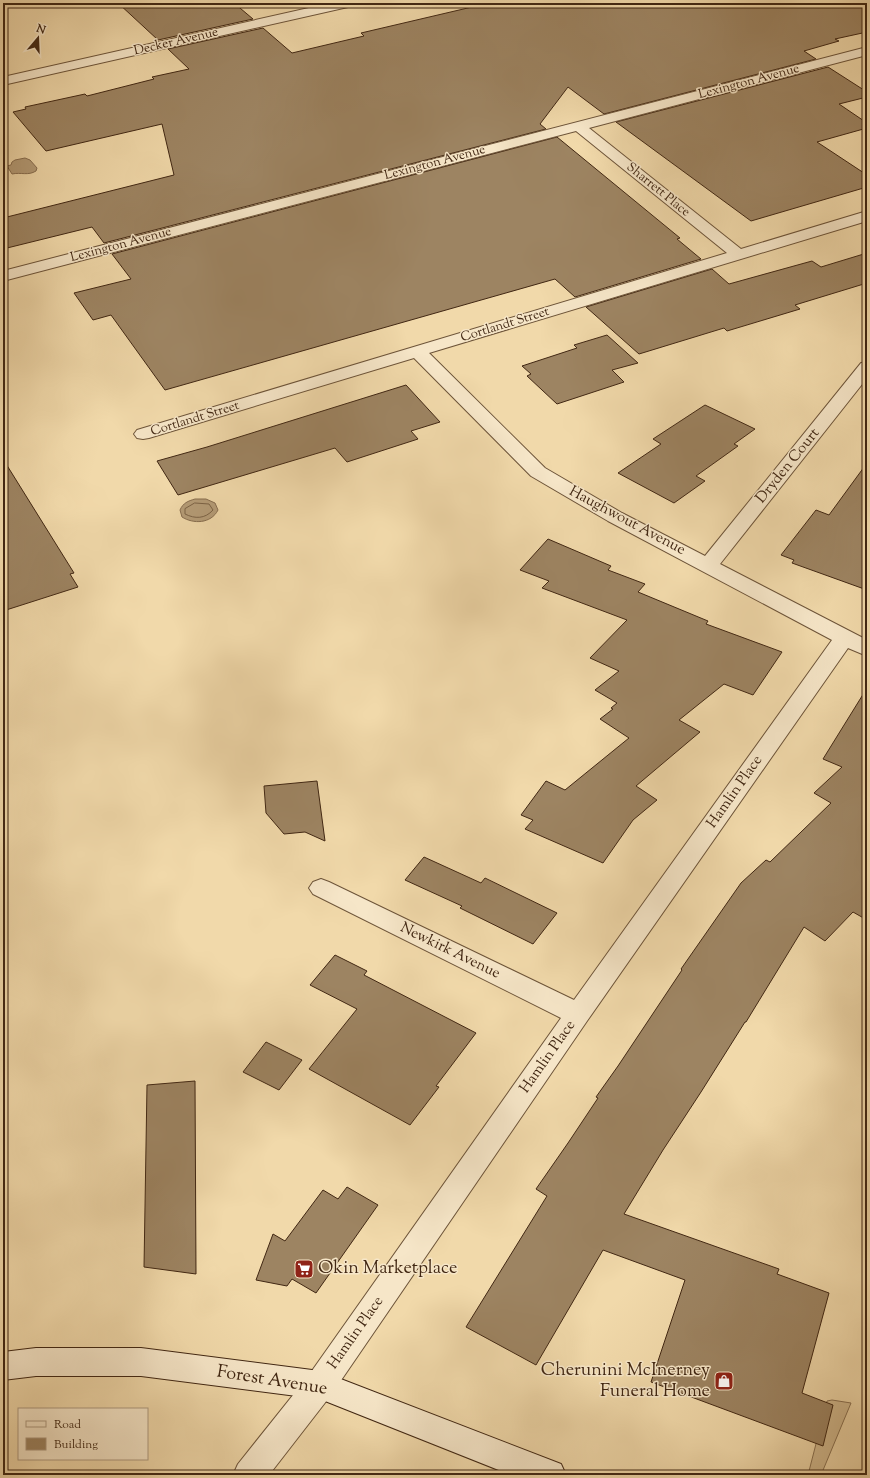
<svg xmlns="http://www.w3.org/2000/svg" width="870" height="1478" font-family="'Sorts Mill Goudy',serif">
<rect width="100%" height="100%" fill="#f1d9aa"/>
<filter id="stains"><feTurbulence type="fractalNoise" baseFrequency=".005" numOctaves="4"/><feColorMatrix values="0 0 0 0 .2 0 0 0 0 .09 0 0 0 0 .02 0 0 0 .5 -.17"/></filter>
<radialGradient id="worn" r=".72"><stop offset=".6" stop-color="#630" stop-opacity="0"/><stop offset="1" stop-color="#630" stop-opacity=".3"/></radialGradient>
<polygon fill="#d3bb90" stroke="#8a7152" points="832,1400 851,1403 821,1475 808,1475 827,1401"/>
<g fill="#b59c77" stroke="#876d4f">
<path d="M 25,158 L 30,160 L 37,168 L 36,171 C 28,176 21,172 12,174 L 7,166 L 11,165 L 12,162 L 15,160 Z"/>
<path d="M 195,499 L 206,499 L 215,503 L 218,510 C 211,524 193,524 182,517 L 180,510 C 183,503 188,501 195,499 Z"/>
</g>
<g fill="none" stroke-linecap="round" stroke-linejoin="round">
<path stroke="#7b6245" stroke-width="1" d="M 195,503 L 209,504 L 213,510 C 205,519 195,519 185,514 L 185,509 Z"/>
</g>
<g fill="#9d8462" stroke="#412713">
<polygon points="118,3 234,3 253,19 158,40"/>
<polygon points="489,3 867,3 867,32 835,39 839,41 804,51 816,59 604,114 568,87 540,124 546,129 104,243 92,227 3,249 3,218 174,175 162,124 46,151 13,112 26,109 25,107 85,94 87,96 154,79 152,77 189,69 168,49 263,28 292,53 364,36 361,33"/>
<polygon points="828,67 867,92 867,97 839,104 867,123 867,128 817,142 867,175 867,187 751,221 616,122"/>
<polygon points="557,137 680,238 677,239 701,259 575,297 555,279 165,390 111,315 93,320 74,293 131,279 112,254"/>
<polygon points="867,253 867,283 795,305 800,309 727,331 724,328 639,354 586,307 712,269 729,284 812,261 821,267"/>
<polygon points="607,335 638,363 612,370 624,382 557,404 527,376 531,374 522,366 577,348 574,345"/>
<polygon points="406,385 440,422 411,431 418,439 347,462 335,448 178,495 157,461 207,447"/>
<polygon points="705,405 755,429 734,444 738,446 696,476 705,481 674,503 618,473 661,444 653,439"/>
<polygon points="3,459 74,573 70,574 78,587 3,611"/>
<polygon points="867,463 867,590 792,563 794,560 781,555 816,510 829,515"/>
<polygon points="548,539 611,566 608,570 645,584 638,592 708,621 706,624 782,652 753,695 724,684 679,720 700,732 636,786 657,800 633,820 603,863 525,829 533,820 521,815 546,781 565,790 629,738 600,719 613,709 611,708 617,703 595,690 619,671 590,658 627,620 542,588 549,581 520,570"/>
<polygon points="867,688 867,920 853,912 825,941 804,927 746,1022 745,1022 701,1092 663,1150 624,1214 779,1269 777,1274 829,1293 802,1393 833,1405 823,1446 651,1382 685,1280 603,1250 536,1365 466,1327 547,1196 536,1189 568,1143 598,1098 596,1097 618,1066 682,970 681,969 741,883 766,860 770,862 831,803 814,793 842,767 823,759"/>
<polygon points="317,781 325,841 305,832 284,834 266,813 264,786"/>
<polygon points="424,857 481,883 485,878 557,913 533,944 460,908 462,906 405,880"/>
<polygon points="335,955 367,971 364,975 476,1033 436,1086 439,1087 410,1125 309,1069 357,1009 310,985"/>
<polygon points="266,1042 302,1060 279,1090 243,1072"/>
<polygon points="195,1081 196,1274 144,1267 147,1085"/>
<polygon points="347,1187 378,1205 316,1293 292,1279 287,1286 256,1280 273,1234 285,1241 323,1190 338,1199"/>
</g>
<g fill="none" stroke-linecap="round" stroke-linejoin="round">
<g stroke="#6d5439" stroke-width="2">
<g id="street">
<polygon points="331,3 354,3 353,6 348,7 3,85 3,77"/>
<polygon points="867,47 867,55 589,128 741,249 867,211 867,221 429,353 545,468 622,513 705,556 861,363 867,362 867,378 720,564 867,640 867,656 848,648 587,1021 331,1395 269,1475 233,1475 238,1464 309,1375 561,1018 313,894 309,888 313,882 321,879 329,882 574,1000 832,640 608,521 531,476 414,358 149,438 143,439 137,438 134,434 137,430 727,253 576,131 3,281 3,271"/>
</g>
</g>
<g stroke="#412713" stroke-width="2">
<polygon id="secondary" points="36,1348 141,1348 320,1371 561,1464 566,1475 511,1475 320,1399 141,1376 36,1376 3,1380 3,1352"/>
</g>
<use href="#street" fill="#f6e6c8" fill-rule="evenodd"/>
<use href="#secondary" fill="#f6e6c8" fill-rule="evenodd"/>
</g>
<defs>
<g id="supermarket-square" transform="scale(1)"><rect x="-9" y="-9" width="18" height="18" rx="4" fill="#8f2418" stroke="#f6e6c8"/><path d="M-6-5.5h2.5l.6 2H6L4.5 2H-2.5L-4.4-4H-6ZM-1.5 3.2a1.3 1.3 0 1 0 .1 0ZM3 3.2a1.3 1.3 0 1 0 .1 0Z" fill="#fff"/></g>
<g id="shop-square" transform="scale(1)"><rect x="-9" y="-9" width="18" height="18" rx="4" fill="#8f2418" stroke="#f6e6c8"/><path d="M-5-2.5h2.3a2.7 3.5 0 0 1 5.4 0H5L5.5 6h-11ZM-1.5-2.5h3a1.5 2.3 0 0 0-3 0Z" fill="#fff"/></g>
</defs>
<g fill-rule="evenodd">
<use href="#supermarket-square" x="304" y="1269"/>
<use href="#shop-square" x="724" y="1381"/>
</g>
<g text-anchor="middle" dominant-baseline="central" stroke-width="3" stroke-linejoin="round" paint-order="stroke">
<g font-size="13" fill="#412713" stroke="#f6e6c8">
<text transform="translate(176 42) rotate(-13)">Decker Avenue</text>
<text transform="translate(749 82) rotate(-15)">Lexington Avenue</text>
<text transform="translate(435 163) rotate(-15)">Lexington Avenue</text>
<text transform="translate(658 190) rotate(39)">Sharrett Place</text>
<text transform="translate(121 245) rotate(-15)">Lexington Avenue</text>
<text transform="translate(505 325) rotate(-17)">Cortlandt Street</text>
<text transform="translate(195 419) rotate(-17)">Cortlandt Street</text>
</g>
<g font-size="15" fill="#412713" stroke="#f6e6c8">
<text transform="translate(788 466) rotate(-51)">Dryden Court</text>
<text transform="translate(627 521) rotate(28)">Haughwout Avenue</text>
<text transform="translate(735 792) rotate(-55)">Hamlin Place</text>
<text transform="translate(450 951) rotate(26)">Newkirk Avenue</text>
<text transform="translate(548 1057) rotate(-55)">Hamlin Place</text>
<text transform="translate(356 1333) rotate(-55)">Hamlin Place</text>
</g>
<g font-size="18" fill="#412713" stroke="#f6e6c8" text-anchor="start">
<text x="318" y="1269">Okin Marketplace</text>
<text x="710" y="1371" text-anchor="end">Cherunini McInerney<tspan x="710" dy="21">Funeral Home</tspan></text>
</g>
<g font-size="18" fill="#412713" stroke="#f6e6c8">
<text transform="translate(272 1381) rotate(9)">Forest Avenue</text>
</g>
</g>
<rect width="870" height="1478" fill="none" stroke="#f1d9aa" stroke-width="16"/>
<rect x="4" y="4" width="862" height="1470" fill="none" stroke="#412713" stroke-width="2"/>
<rect x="8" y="8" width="854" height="1462" fill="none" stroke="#412713"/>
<rect x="18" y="1408" width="130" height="52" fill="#f6e6c8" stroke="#ae9a80"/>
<rect x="26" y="1421" width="20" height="6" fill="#f6e6c8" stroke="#ae9a80"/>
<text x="54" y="1428" font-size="12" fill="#412713">Road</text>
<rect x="26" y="1438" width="20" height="12" fill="#9d8462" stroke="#ae9a80"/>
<text x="54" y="1448" font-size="12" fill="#412713">Building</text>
<g transform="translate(38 38) rotate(19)" stroke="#f6e6c8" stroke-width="3" paint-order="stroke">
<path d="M0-3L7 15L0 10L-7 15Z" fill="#412713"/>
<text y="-6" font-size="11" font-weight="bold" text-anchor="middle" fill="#412713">N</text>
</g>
<rect width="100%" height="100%" filter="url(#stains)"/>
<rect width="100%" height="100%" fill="url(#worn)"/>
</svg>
